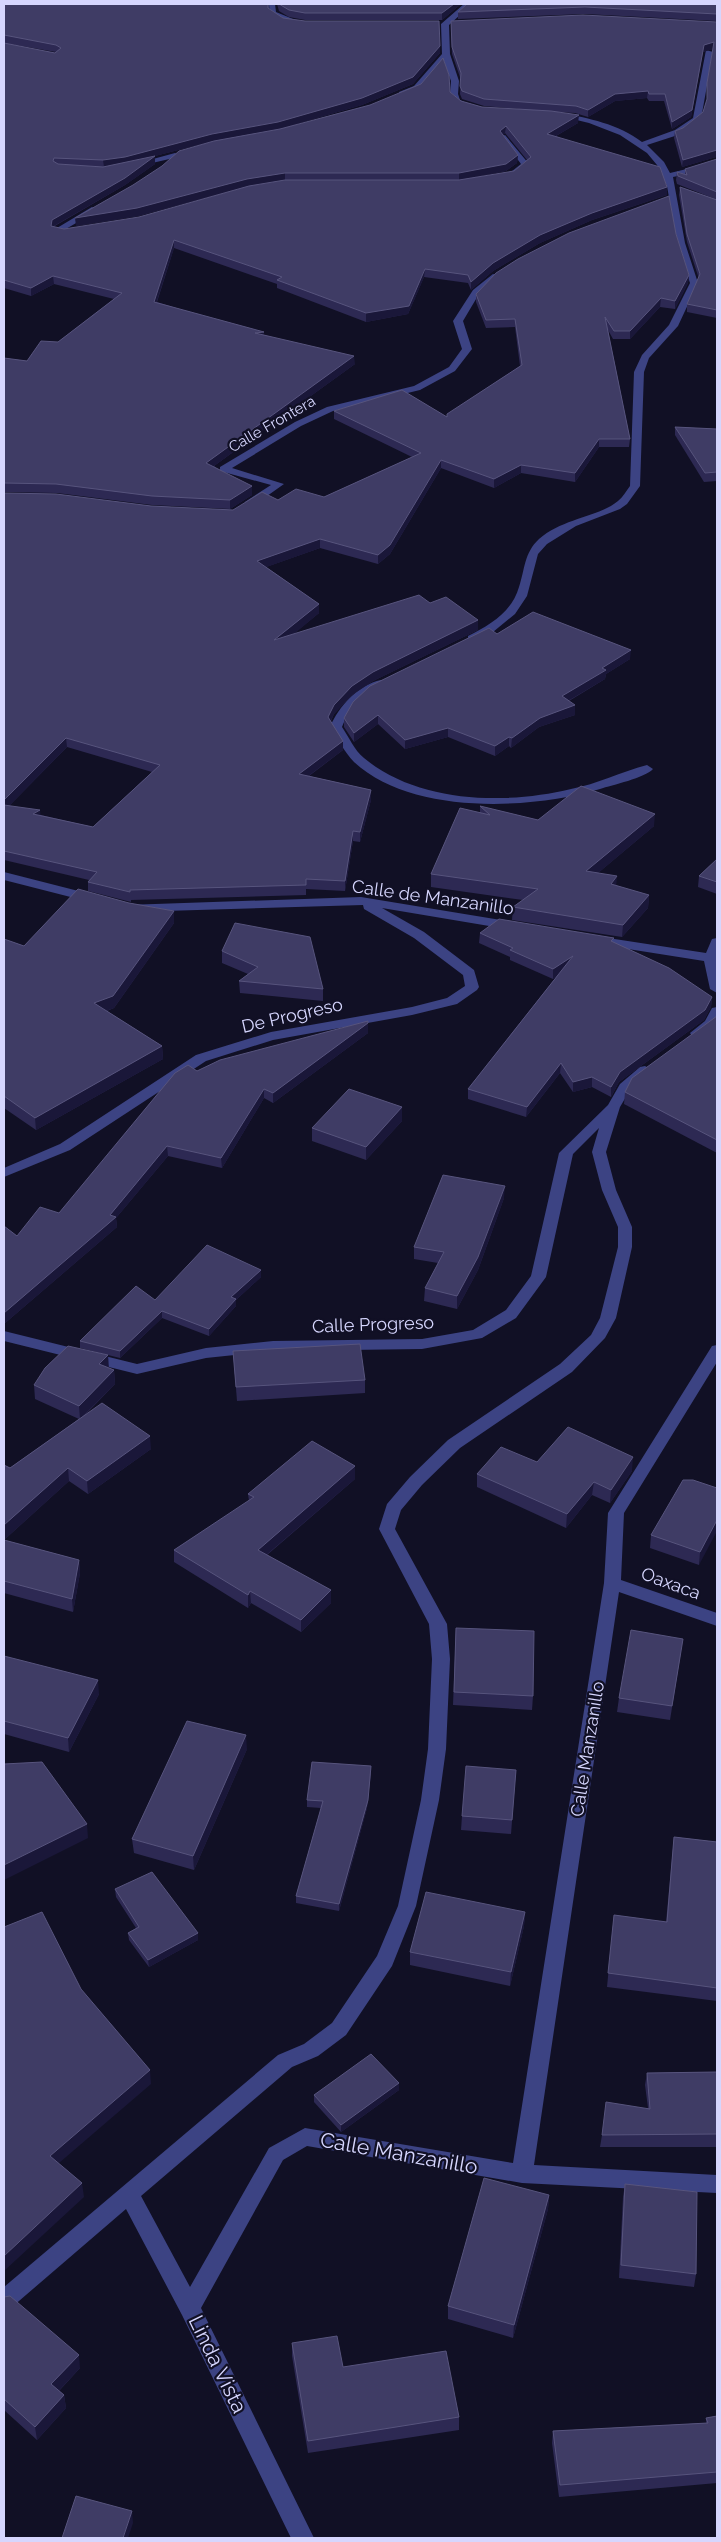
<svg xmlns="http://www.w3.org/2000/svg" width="721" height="2542" font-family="Raleway,sans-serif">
<rect width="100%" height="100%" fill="#111025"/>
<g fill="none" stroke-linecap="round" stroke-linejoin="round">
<g fill="#3c4383" fill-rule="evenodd">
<polygon points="269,4 275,4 276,12 293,19 293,23 270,15"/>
<polygon points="464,4 472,4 449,25 450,54 459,81 458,94 460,100 473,106 473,110 467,110 453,101 450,94 451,81 444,61 420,90 399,96 399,92 414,86 442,54 441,24"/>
<path d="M 706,50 L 713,52 L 701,119 L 681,134 L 647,145 L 664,162 L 670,173 L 695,167 L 717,159 L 717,164 L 701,171 L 673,177 L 685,243 L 698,283 L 678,326 L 649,358 L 644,372 L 640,486 L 627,504 L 620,509 L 576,526 L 547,544 L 538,554 L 527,596 L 515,614 L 493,632 L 476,640 L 468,640 L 468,636 C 490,625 512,612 519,587 C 525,569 524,553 539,539 C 563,518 599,517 618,501 C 623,497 626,491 630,486 L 634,372 L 642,355 L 669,325 L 690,283 L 677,243 L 667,186 L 657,165 L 647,153 L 620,135 L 589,123 L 556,115 L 560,113 C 589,118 618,124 642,142 L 675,130 L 693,118 Z"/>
<polygon points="505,135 529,164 511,177 507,175 521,164 501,137"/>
<polygon points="175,153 179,155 178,157 135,167 131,165"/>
<polygon points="92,207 96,210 95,212 59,233 52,231"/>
<polygon points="493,274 500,276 479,294 463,321 472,349 455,371 420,390 333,411 301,426 232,468 284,484 253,506 245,506 245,502 271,485 220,471 220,467 295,422 327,407 414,386 449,367 462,349 453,321 473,290"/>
<path d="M 381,680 L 385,681 L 385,685 C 366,696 350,706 342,727 C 349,737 354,750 364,758 C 418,803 505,805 571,789 C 597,784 621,772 647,765 L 653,769 C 645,778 612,785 600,789 C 530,810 411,815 354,762 C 344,752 338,738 330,727 C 339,706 358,685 381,680 Z"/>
<polygon points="4,872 98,896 100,899 94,903 4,880"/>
<polygon points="361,897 513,922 519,926 513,930 382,908 424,932 474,970 479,987 477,990 457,1004 412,1015 273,1040 206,1061 70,1150 4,1177 4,1168 60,1144 196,1055 271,1032 412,1007 447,998 465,986 463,975 414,938 364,909 363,905 131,912 125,908 126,905"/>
<polygon points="595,936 706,953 712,939 717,938 717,993 710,989 704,961 590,943 589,940 590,937"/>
<path d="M 717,1007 C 717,1011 718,1019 717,1023 C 713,1031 700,1038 692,1036 L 690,1033 L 705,1021 L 712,1008 Z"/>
<polygon points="645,1066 652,1070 630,1090 620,1107 606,1152 616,1190 632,1227 632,1247 616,1318 605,1338 572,1372 460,1448 422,1485 401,1510 395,1529 447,1624 450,1659 446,1749 439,1800 416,1906 392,1966 346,2035 318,2056 292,2067 141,2196 190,2287 269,2148 305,2128 513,2163 604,1583 608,1513 712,1346 717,1345 717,1362 624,1513 621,1580 717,1613 717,1626 619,1592 534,2165 717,2175 717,2193 522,2183 307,2146 283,2160 201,2308 314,2538 291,2538 182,2315 126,2209 12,2307 4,2310 4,2287 278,2055 304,2044 332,2023 377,1956 398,1906 421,1800 428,1749 432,1659 429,1624 379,1529 387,1504 410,1477 448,1440 560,1364 591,1335 600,1318 618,1247 618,1227 602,1190 592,1152 599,1128 573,1154 546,1277 516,1318 482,1338 422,1349 273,1351 206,1358 137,1374 4,1341 4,1331 137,1364 206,1348 273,1341 422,1339 473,1330 506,1310 531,1276 559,1153 608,1105 620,1084 640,1067"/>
</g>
</g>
<g fill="#2d2953" fill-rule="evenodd">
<polygon points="4,4 269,4 269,9 283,18 440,53 413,84 362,105 279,129 213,141 155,156 155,164 125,185 53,227 64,229 459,180 514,171 527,160 505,133 503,135 518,155 517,163 506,171 459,180 285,180 248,186 138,216 76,226 280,129 450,92 461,101 482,107 530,110 484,106 462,99 460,94 461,80 452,54 451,21 717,22 717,158 716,157 682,167 674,138 675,131 683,128 703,112 707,101 707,83 713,49 703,52 691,117 672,129 664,101 649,101 647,98 615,101 588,117 575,113 555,112 578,123 556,136 667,187 667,195 592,220 540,243 493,271 471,290 468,283 424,277 408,314 366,322 277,288 277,284 174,248 157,302 264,335 355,364 214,466 252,495 230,509 152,505 57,493 4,492 4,358 27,361 58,342 114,299 54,284 31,296 4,288 4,43 55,53 56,52 4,43"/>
<polygon points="277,4 461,4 442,20 305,20 289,17 279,11"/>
<polygon points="467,4 717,4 717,21 585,14 458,19 458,12"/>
<polygon points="717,159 717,318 687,312 687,304 699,279 687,242 679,195 680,187 715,199 677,184 676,180 677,172 685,174 685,169"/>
<path d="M 676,234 L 689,275 L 688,283 L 675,309 L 660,307 L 630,339 L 613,339 L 608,330 L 630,439 L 629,447 L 599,447 L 575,482 L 521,473 L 494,488 L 441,468 L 390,554 L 378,564 L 320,548 L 266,567 L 319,604 L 319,613 L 292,635 L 430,603 L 478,620 L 478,630 L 373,681 L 352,695 L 334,714 L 331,721 L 343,750 L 309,776 L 371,790 L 371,800 L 360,842 L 353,841 L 345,891 L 306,889 L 306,895 L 131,900 L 131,902 L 88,891 L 88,882 L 89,880 L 4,860 L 4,493 L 151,506 L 233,510 L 278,500 L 324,497 L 412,457 L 334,419 L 334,411 L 447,416 L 520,366 L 515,327 L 486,328 L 476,302 L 476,294 ZM 67,747 L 152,772 L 93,827 L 41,815 L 9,806 Z"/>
<polygon points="675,427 717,429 717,481 704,482 675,435"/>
<polygon points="497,634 630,659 606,674 605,679 569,701 575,715 539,727 511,748 509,746 495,756 448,737 405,749 378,724 354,742 344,727 344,718"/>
<polygon points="480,806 538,820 654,826 598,873 616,886 649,895 648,908 622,937 512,920 513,907 523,900 431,887 431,874 480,813"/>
<polygon points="717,859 717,894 698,887 699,876"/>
<polygon points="129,903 174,911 174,923 114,1008 107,1011 162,1046 163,1059 36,1130 4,1108 4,939 24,946"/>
<polygon points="480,933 613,943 712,997 711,1007 704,1020 619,1082 611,1097 592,1087 573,1092 560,1073 526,1117 468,1099 468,1089 557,976 553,979 510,960 510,957 479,943"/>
<polygon points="222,951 323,989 323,1001 240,993 239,981 248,974 222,963"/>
<polygon points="717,1016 717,1153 624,1104 625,1092"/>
<polygon points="368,1023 368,1033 273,1103 264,1098 222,1168 168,1156 116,1218 117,1227 4,1324 4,1226 17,1236 59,1213 197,1071"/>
<polygon points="402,1107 402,1121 366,1160 312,1141 312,1128"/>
<polygon points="504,1198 478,1270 457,1309 424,1301 425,1288 438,1263 414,1259 414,1247"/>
<polygon points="261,1270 261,1277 236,1300 236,1306 209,1336 162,1318 120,1358 80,1348 80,1341 155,1300"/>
<polygon points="233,1351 365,1380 365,1393 237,1401"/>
<polygon points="109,1368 114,1370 115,1384 84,1416 151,1449 88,1494 69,1481 4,1540 4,1465 10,1468 79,1419 35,1399 34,1385"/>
<polygon points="537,1462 632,1471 610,1503 592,1495 566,1528 477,1487 477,1474"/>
<polygon points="355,1479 267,1555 331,1603 301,1632 251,1603 248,1608 174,1562 174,1550 249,1501 248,1494"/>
<polygon points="717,1488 699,1565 650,1548 651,1535"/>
<polygon points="4,1540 79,1560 80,1573 73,1612 4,1593"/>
<polygon points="456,1628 533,1696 532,1710 453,1705"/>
<polygon points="681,1652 670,1720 617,1712 619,1698"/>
<polygon points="4,1656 99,1694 69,1752 4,1734"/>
<polygon points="247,1749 194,1870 134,1853 132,1839"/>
<polygon points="516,1770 511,1834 461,1830 462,1816"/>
<polygon points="371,1773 367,1808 339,1911 296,1903 296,1896 321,1808 307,1807 307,1800"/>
<polygon points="674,1837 717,1842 717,2001 607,1987 614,1915 666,1922"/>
<polygon points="115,1889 198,1933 198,1940 149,1967 129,1940 128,1933 136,1928 116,1897"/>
<polygon points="525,1912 524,1926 510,1986 410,1965 410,1952"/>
<polygon points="717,2072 717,2147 600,2147 602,2135 648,2108 645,2085 647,2073"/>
<polygon points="399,2083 399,2090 341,2132 314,2102 314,2095"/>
<polygon points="625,2184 696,2274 694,2287 619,2278 623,2197"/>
<polygon points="549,2195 548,2209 513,2338 448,2319 448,2306"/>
<polygon points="4,2297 80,2368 59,2391 64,2395 66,2408 37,2440 4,2410"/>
<polygon points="292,2343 343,2367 459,2417 459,2430 308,2453 292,2356"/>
<polygon points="717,2416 717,2483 559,2497 552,2443 553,2431 706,2423 706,2418"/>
</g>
<g fill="#1a1739">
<polygon points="454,4 461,4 442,20 442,13"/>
<polygon points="714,42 714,49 703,52 691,117 672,129 672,122 704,45"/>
<polygon points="440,46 440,53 413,84 362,105 279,129 213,141 155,156 155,164 125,185 52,227 51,226 52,220 104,167 103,160"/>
<polygon points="648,91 647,98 615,101 588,117 588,110 615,94"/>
<polygon points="579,115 578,123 547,141 547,134"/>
<polygon points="506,126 505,133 499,138 500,131"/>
<polygon points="717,150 716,157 682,167 683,160"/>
<polygon points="518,155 517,163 506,171 459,180 459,173"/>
<polygon points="285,173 285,180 248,186 138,216 76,226 75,218 247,179"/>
<polygon points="667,187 667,195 592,220 540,243 493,271 471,290 471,282 493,263 540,235 592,213"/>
<polygon points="174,240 174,248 154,310 154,302"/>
<polygon points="425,269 424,277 408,314 366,322 366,313"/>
<polygon points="689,275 688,283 675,309 675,301"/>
<polygon points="53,276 54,284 31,296 31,288"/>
<polygon points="661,298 660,307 630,339 630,331"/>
<polygon points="264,332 264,340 255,333"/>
<polygon points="354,356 355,364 207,471 206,463"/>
<polygon points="599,439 599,447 575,482 575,473"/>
<polygon points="441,460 441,468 390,554 378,564 378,555"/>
<polygon points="521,465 521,473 494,488 494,479"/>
<polygon points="252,486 252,495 230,509 230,500"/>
<polygon points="320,539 320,548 258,570 257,561"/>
<polygon points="319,604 319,613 275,650 274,640"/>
<polygon points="478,620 478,630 373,681 352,695 334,714 328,726 328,717 334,705 352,686 373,672"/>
<polygon points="631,650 630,659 606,674 605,679 561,705 562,696 602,668"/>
<polygon points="575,705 575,715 539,727 511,748 512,738 540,718"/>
<polygon points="378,715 378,724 354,742 354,733"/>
<polygon points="448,728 448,737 405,749 405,740"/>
<polygon points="509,737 509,746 495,756 495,746"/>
<polygon points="66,738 67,747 4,811 4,800"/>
<polygon points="343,741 343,750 299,783 299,774"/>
<polygon points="371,790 371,800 360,842 360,832"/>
<polygon points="40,810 41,819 33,814"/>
<polygon points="655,814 654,826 585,884 586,871"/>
<polygon points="353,831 353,841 345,891 345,881"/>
<polygon points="617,876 616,889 611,884"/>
<polygon points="649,895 648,908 622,937 623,925"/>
<polygon points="174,911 174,923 114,1008 95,1015 94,1003"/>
<polygon points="573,956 572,966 553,979 553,969"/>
<polygon points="712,997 711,1007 704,1020 619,1082 611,1097 611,1087 620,1072"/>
<polygon points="368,1023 368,1033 273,1103 273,1093"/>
<polygon points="162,1046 163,1059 36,1130 35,1118"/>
<polygon points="561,1063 560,1073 526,1117 527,1107"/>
<polygon points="592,1077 592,1087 573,1092 573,1082"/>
<polygon points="264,1089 264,1098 222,1168 221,1158"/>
<polygon points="402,1107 402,1121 366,1160 366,1147"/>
<polygon points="167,1146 168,1156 116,1218 117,1227 4,1324 4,1313 110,1215"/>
<polygon points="505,1186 504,1198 478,1270 457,1309 457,1296"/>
<polygon points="261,1270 261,1277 236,1300 236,1306 209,1336 209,1329 231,1297"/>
<polygon points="162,1311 162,1318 120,1358 120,1351"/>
<polygon points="108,1355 109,1369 99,1364"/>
<polygon points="114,1370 115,1384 80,1419 79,1406"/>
<polygon points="150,1436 151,1449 88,1494 87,1481"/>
<polygon points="633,1457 632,1471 610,1503 611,1490"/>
<polygon points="355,1466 355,1479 258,1562 258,1550"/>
<polygon points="68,1468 69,1481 4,1540 4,1525"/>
<polygon points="594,1482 592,1495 566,1528 567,1514"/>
<polygon points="717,1520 717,1531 699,1565 700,1552"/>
<polygon points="79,1560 80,1573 73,1612 72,1599"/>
<polygon points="331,1590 331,1603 301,1632 301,1620"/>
<polygon points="250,1591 251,1603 248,1608 248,1595"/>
<polygon points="98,1680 99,1694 69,1752 68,1738"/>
<polygon points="246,1735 247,1749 194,1870 193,1856"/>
<polygon points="371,1766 367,1808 339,1911 339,1904"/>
<polygon points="87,1824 88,1838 4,1880 4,1865"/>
<polygon points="525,1912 524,1926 510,1986 511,1972"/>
<polygon points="198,1933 198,1940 149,1967 148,1960"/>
<polygon points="150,2070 151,2084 52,2169 50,2156"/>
<polygon points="399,2083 399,2090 341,2132 341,2125"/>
<polygon points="82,2183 84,2197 4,2271 4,2256"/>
<polygon points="549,2195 548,2209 513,2338 514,2325"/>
<polygon points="79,2355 80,2368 53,2397 51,2384"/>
<polygon points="64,2395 66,2408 37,2440 35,2427"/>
<polygon points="132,2511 133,2523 128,2538 123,2538"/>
</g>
<g fill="#3f3c65" stroke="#57547d">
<polygon points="4,4 268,4 268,8 283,18 305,21 439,21 440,46 413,77 362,98 278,122 212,134 125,157 103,160 54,158 53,161 58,164 103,167 155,156 125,178 52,220 51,226 64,229 139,217 249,186 285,180 459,180 514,171 531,157 506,126 500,131 518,155 506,164 459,173 285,173 247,179 137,208 75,218 133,185 162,166 179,151 214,141 280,129 370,105 421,84 443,58 449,75 450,92 461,101 482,107 551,111 579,115 547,134 660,167 667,187 592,213 540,235 493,263 471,282 468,275 425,269 409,306 366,313 277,280 282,277 174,240 154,302 264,332 255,333 354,356 206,463 252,486 230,500 152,496 56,484 4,483 4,358 27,361 41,341 58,342 122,293 53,276 31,288 4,280 4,43 55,53 61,48 56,45 4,35"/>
<polygon points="279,4 278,4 454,4 442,13 305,13 289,10"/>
<polygon points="467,4 717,4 717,14 585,7 458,12"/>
<polygon points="583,15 717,22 717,150 683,160 675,131 683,128 703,112 707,99 707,83 714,42 704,45 692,110 672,122 665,94 649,94 648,91 615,94 588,110 576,106 484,99 462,91 460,86 461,73 452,47 451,21"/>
<polygon points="717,159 717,192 678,176 677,172 687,175 685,169"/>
<polygon points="680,187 717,200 717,199 717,310 687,304 700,274 687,234"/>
<polygon points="669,196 676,234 689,275 675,301 661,298 630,331 614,331 605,317 630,439 599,439 575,473 521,465 494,479 441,460 390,545 378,555 320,539 257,561 319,604 274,640 419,595 430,603 446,597 478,620 373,672 352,686 334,705 328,717 343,741 299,774 371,790 360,832 353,831 345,881 306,879 306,885 130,890 130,892 88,882 97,872 4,851 4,805 40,810 33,814 93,827 160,765 66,738 4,800 4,493 56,494 151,506 233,510 262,492 278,500 296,489 324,497 421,453 334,411 402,390 447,417 447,414 522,365 515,319 486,320 476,294 496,273 518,259 569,233"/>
<polygon points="675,427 717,429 717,472 705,473"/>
<polygon points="533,612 631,650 602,668 606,670 562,696 575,705 540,718 512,738 509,737 495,746 448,728 405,740 378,715 354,733 344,718 353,702 370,686 489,628 497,634"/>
<polygon points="581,786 655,814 586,871 617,876 611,884 649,895 623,925 513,907 538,889 431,874 460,808 490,815 480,806 538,820"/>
<polygon points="717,859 717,882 699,876"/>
<polygon points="78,889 129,903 174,911 113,996 94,1003 162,1046 35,1118 4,1096 4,939 24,946"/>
<polygon points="499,919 614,938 611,941 669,968 712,997 705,1010 620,1072 611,1087 592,1077 573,1082 561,1063 527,1107 468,1089 573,956 553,969 510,950 513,948 480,933"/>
<polygon points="235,923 310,937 323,989 239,981 258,967 222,951"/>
<polygon points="717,1016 717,1140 625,1092 632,1078"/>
<polygon points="368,1021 368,1023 273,1093 264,1089 221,1158 167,1146 110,1215 116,1217 4,1313 4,1226 17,1236 40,1207 59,1213 175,1073 188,1065 197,1071 220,1060"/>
<polygon points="349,1089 402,1107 366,1147 312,1128"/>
<polygon points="443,1175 505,1186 478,1257 457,1296 425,1288 444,1252 414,1247"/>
<polygon points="207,1245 261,1270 231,1297 236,1299 209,1329 162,1311 120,1351 80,1341 136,1286 155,1300"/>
<polygon points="360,1344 365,1380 236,1387 233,1351"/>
<polygon points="68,1346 108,1355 99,1364 114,1370 79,1406 34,1385 45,1368"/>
<polygon points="102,1403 150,1436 87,1481 68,1468 4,1525 4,1465 10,1468"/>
<polygon points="568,1427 633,1457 611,1490 594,1482 567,1514 477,1474 501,1447 537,1462"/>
<polygon points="312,1441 355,1466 258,1550 331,1590 301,1620 250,1591 248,1595 174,1550 254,1497 248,1494"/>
<polygon points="683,1480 693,1480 717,1488 717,1520 700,1552 651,1535"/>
<polygon points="4,1540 79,1560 72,1599 4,1581"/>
<polygon points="456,1628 534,1631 533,1696 454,1692"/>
<polygon points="631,1630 683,1639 672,1706 619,1698"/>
<polygon points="4,1656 98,1680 68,1738 4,1721"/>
<polygon points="187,1721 246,1735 193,1856 132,1839"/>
<polygon points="42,1762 87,1824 4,1865 4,1764"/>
<polygon points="312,1762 371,1766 368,1800 339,1904 296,1896 323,1801 307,1800"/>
<polygon points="466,1766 516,1770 512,1820 462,1816"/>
<polygon points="674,1837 717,1842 717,1988 608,1973 614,1915 667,1922"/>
<polygon points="152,1872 198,1933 148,1960 128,1933 139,1927 115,1889"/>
<polygon points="426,1892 525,1912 511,1972 410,1952"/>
<polygon points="42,1912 81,1989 150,2070 50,2156 82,2183 4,2256 4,1927"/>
<polygon points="371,2054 399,2083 341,2125 314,2095"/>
<polygon points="717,2072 717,2134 602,2135 606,2102 650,2109 647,2073"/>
<polygon points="484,2178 549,2195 514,2325 448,2306"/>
<polygon points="625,2184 697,2192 696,2274 621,2265"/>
<polygon points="10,2296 79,2355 51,2384 64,2395 35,2427 4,2399 4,2297"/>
<polygon points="337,2336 343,2367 446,2351 459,2417 308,2441 292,2343"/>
<polygon points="717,2416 717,2472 560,2485 553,2431 708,2423 706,2418"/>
<polygon points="76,2496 132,2511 123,2538 62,2538"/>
</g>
<g text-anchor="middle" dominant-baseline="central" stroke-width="4.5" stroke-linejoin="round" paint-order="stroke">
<g font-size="15" fill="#d6d6fe" stroke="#111025">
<text transform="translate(272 424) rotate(-30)">Calle Frontera</text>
</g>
<g font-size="18" fill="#d6d6fe" stroke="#111025">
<text transform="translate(433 897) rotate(8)">Calle de Manzanillo</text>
<text transform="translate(292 1015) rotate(-13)">De Progreso</text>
<text transform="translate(373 1324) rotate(-2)">Calle Progreso</text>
<text transform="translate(671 1583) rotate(20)">Oaxaca</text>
<text transform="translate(587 1749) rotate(-81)">Calle Manzanillo</text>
</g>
<g font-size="21" fill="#d6d6fe" stroke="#111025">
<text transform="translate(399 2153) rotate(10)">Calle Manzanillo</text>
<text transform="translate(218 2364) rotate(64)">Linda Vista</text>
</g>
</g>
<rect width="721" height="2542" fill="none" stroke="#d6d6fe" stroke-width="10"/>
</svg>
